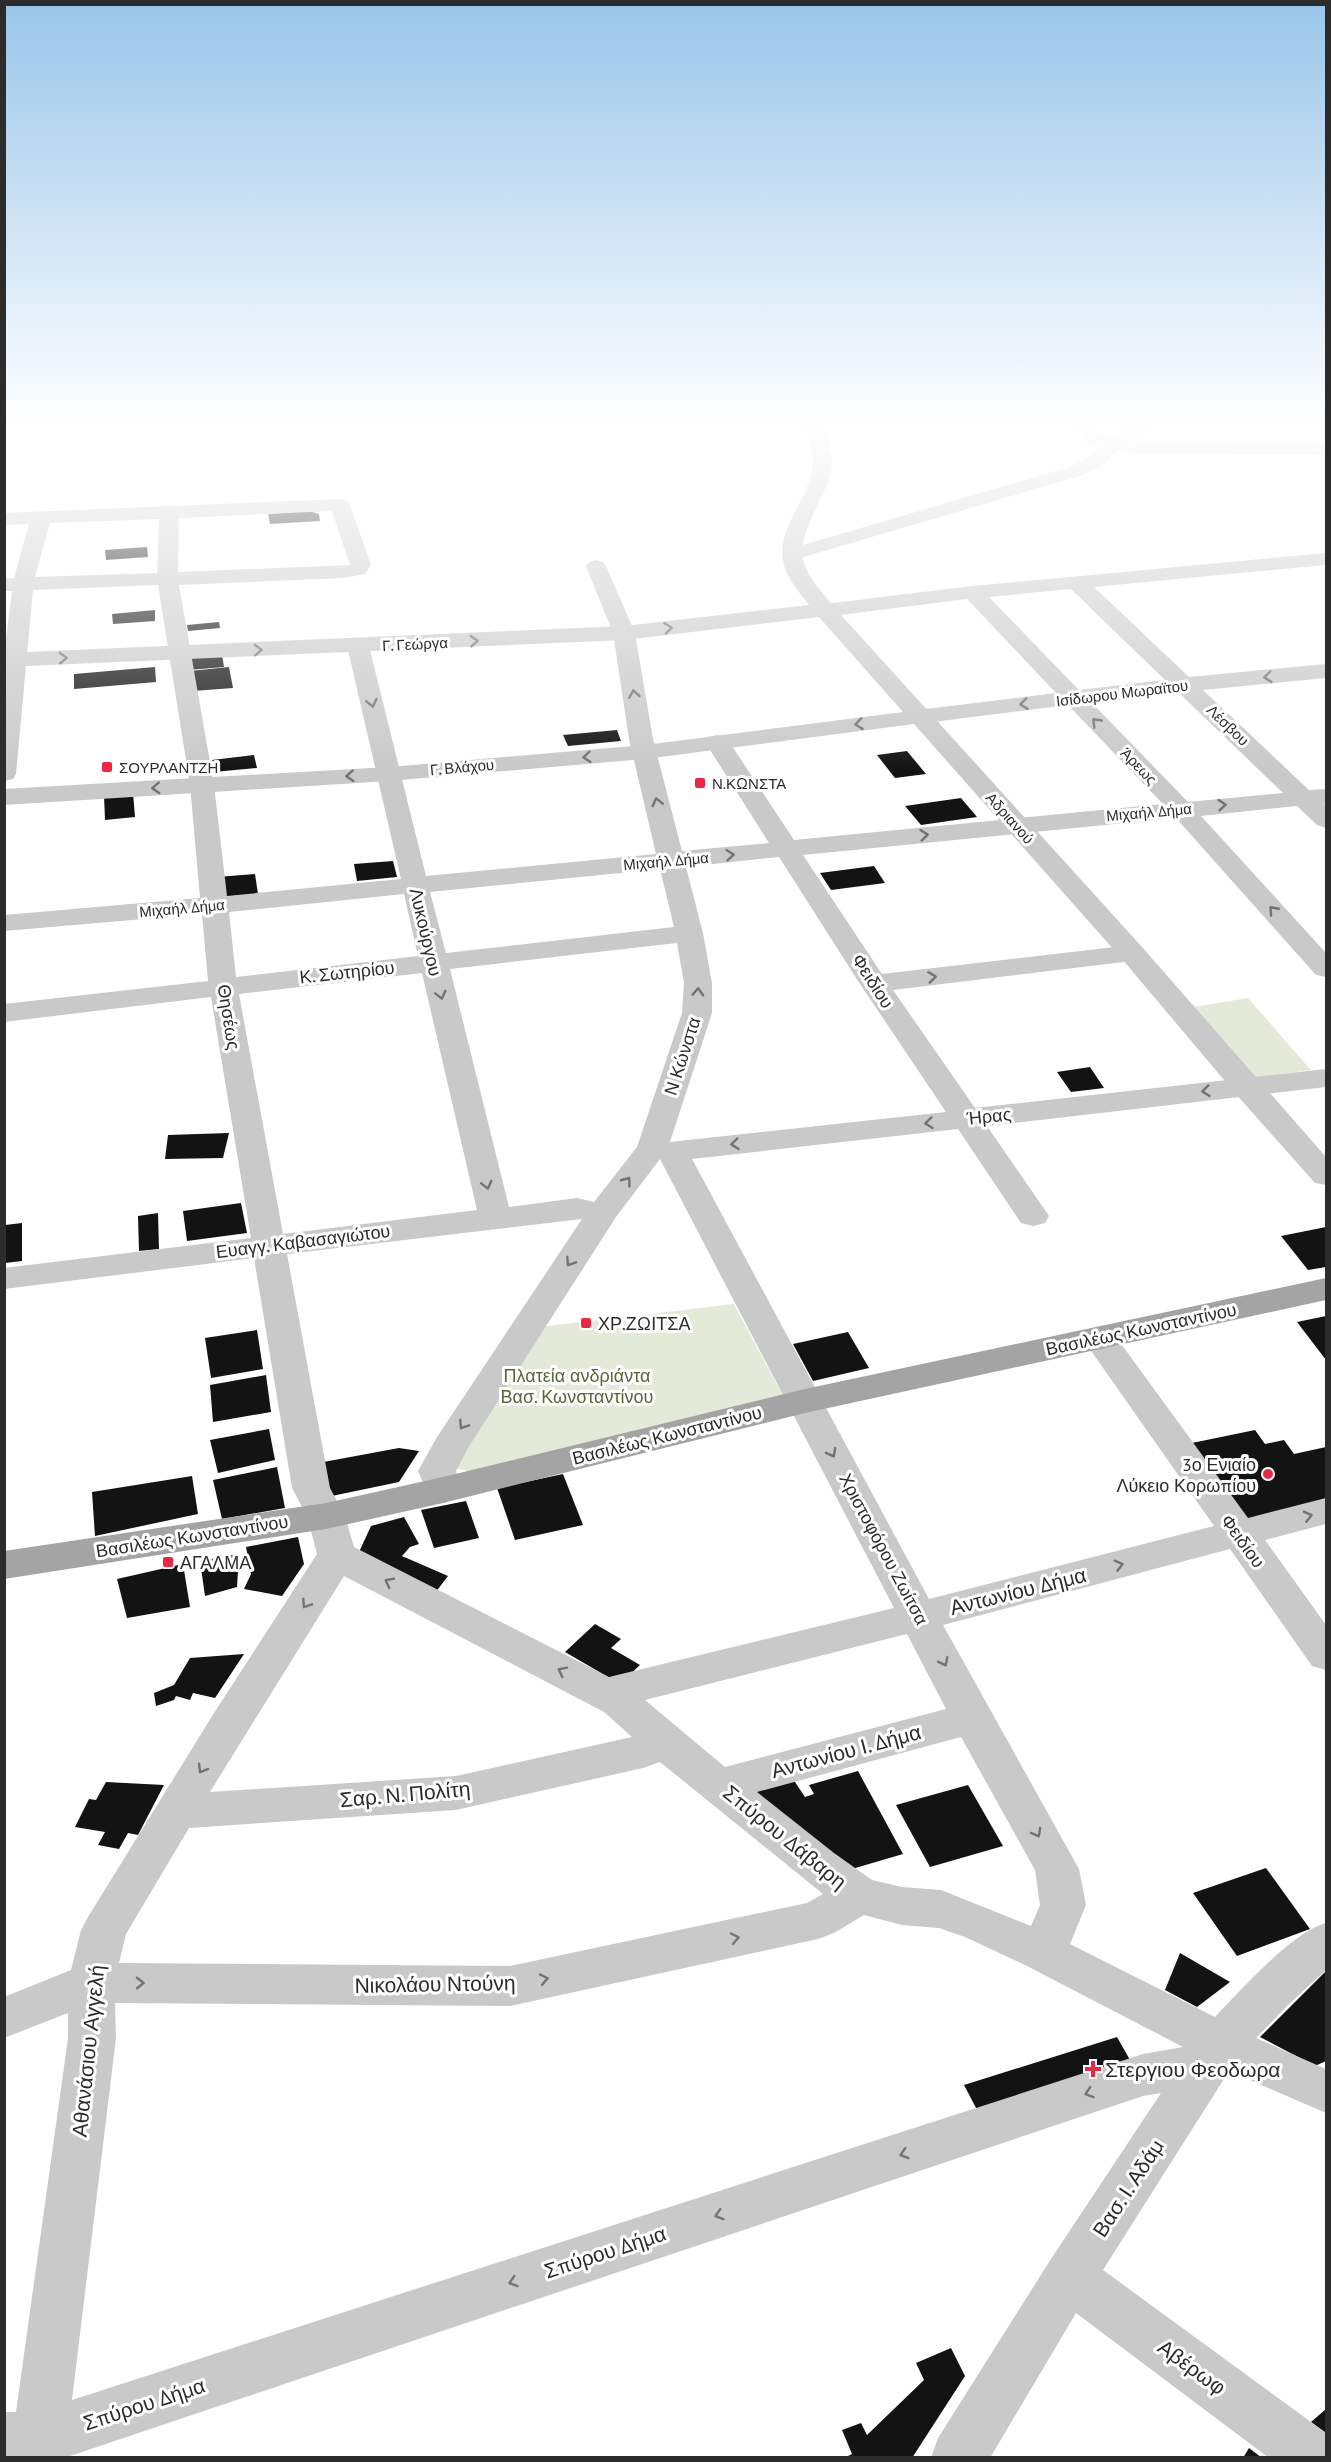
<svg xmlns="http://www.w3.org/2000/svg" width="1331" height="2462" font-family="'PT Sans',sans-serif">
<rect width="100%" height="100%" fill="#fff"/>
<g fill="#e3ead8">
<polygon points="1248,998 1311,1070 1252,1078 1188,1008"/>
<polygon points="734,1304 784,1398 476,1473 455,1468 539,1327"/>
</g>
<g fill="#131313">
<polygon points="309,511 319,514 320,521 270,524 268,514"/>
<polygon points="147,547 148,557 106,560 105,550"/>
<polygon points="155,610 155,621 113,624 112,614"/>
<polygon points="219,622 220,628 188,631 187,625"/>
<polygon points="222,654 224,667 189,670 188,656"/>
<polygon points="155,667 156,682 74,689 74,674"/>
<polygon points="229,667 233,688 193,691 190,671"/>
<polygon points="617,730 621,741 568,746 563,735"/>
<polygon points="907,751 926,774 895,778 877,755"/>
<polygon points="254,755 257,768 214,772 212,760"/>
<polygon points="133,793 135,817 105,820 104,795"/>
<polygon points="961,798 977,817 921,825 905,806"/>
<polygon points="393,861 397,877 357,881 354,864"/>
<polygon points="874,866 885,883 831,890 820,873"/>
<polygon points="255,874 258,894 219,897 217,877"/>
<polygon points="1090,1067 1104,1088 1071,1092 1057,1072"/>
<polygon points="229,1133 223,1158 165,1159 168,1135"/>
<polygon points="241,1203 247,1233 187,1241 183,1211"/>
<polygon points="158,1213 159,1249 139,1251 138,1216"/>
<polygon points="22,1223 22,1261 5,1263 5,1225"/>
<polygon points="1326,1227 1326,1267 1308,1270 1281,1236"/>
<polygon points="1326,1316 1326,1360 1297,1322"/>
<polygon points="257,1330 263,1369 211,1378 205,1338"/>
<polygon points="848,1332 869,1368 813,1381 793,1344"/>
<polygon points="266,1375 271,1412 213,1422 210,1385"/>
<polygon points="269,1429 275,1460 218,1473 210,1440"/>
<polygon points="1255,1430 1265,1444 1284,1440 1294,1454 1326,1447 1326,1505 1247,1525 1192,1443"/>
<polygon points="399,1448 419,1451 399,1482 327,1497 318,1463"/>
<polygon points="277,1467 285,1508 222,1519 213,1480"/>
<polygon points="563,1474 583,1525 515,1540 497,1488"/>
<polygon points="192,1476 198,1514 95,1536 92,1492"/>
<polygon points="466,1501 479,1538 434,1548 421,1510"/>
<polygon points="404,1517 419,1544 410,1547 402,1556 448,1576 435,1593 359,1552 371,1526"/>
<polygon points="298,1537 304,1564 282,1596 244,1589 251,1574 246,1547"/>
<polygon points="239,1554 237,1587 205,1596 200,1561"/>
<polygon points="183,1564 190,1607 127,1618 117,1579"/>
<polygon points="595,1624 621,1639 611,1648 640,1665 620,1684 565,1652"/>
<polygon points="244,1654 215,1698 193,1693 190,1700 176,1696 174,1700 156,1706 154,1693 174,1685 190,1658"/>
<polygon points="858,1771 903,1854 852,1869 737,1788 789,1773 805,1797 814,1794 809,1785"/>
<polygon points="106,1782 164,1785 138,1835 128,1833 119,1849 98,1845 105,1832 75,1827 89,1799 96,1800"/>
<polygon points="968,1785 1003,1846 930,1867 896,1805"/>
<polygon points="1266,1868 1310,1929 1237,1956 1193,1893"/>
<polygon points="1180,1953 1230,1982 1197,2007 1165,1990"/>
<polygon points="1326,1971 1326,2061 1315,2066 1260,2037"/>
<polygon points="1117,2037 1130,2060 985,2125 964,2085"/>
<polygon points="951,2348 965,2376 912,2458 844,2458 852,2454 842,2430 861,2423 867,2435 924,2380 916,2363"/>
<polygon points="1326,2409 1326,2433 1311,2422"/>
<polygon points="1249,2448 1262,2458 1243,2458"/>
</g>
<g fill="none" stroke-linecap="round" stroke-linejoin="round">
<g fill="#c9c9c9" fill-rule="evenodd">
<polygon points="1073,426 1092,426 1102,435 1111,437 1130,426 1152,426 1132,441 1135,441 1326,443 1326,455 1135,453 1118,450 1100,467 1083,475 800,558 793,560 786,558 783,554 786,550 1069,467 1086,459 1100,446 1089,444"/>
<path d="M 340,499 L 347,501 L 350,505 L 371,565 L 365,574 L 344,578 L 179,585 L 214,785 L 227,896 L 401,879 L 347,646 L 350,641 L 358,639 L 366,641 L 369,646 L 426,876 L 656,854 L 629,739 L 613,633 L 586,566 L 589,562 L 596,560 L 603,562 L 606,566 L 635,633 L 653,739 L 682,851 L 769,843 L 705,742 L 708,737 L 717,735 L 726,737 L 794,840 L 1163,804 L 1068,705 L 917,724 L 909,722 L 905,717 L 909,712 L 917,710 L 1056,693 L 967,599 L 824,617 L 816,615 L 813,610 L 816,605 L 972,586 L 1326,553 L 1326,565 L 1094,587 L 1189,677 L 1326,664 L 1326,678 L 1203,690 L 1309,790 L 1326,789 L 1326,803 L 1324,804 L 1326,807 L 1326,828 L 1317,825 L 1297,806 L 1201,816 L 1326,953 L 1326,977 L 1316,975 L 1176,818 L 803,855 L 882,974 L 1132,945 L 1142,947 L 1146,953 L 1142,959 L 1132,961 L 893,990 L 975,1108 L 1326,1069 L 1326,1087 L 987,1126 L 1049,1216 L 1045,1223 L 1033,1226 L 1021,1223 L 958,1129 L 692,1159 L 929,1599 L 1214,1526 L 1082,1338 L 1087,1330 L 1099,1327 L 1111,1330 L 1248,1518 L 1326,1498 L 1326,1524 L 1265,1540 L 1326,1625 L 1326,1670 L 1312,1666 L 1230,1549 L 943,1625 L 1079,1869 L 1086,1905 L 1070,1944 L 1215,2017 C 1241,1990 1292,1932 1326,1923 L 1326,1970 L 1288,2005 L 1256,2038 L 1326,2069 L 1326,2113 L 1229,2071 L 1103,2270 L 1326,2433 L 1326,2458 L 1269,2458 L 1076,2313 L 990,2458 L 931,2458 L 938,2438 L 1051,2259 L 1161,2093 L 1143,2096 L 64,2458 L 4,2458 L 4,2412 L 16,2412 L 68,2038 L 68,2013 L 4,2038 L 4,1997 L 71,1970 L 81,1930 L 88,1917 L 214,1713 L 317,1554 L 307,1516 L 292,1488 L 254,1258 L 4,1289 L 4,1268 L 251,1238 L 211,997 L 4,1022 L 4,1004 L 208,981 L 202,914 L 4,931 L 4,915 L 200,898 L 190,785 L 158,585 L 33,590 L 16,774 L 13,779 L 4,781 L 4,656 L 12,591 L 4,591 L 4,579 L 14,578 L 29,524 L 4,525 L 4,513 ZM 332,511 L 350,565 L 178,572 L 179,518 ZM 159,519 L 157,573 L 35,577 L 50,523 ZM 1071,589 L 1165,680 L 1079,690 L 989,597 ZM 1178,692 L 1283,793 L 1188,802 L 1092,703 ZM 779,857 L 860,984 L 946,1112 L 670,1142 L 712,1013 L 712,983 L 703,933 L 686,867 ZM 660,869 L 674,927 L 446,953 L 430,892 ZM 404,894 L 418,956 L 236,977 L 229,912 ZM 677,943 L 684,983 L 682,1013 L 637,1147 L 594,1202 L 577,1198 L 509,1207 L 450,969 ZM 422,973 L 477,1210 L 283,1234 L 239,994 ZM 660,1159 L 894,1608 L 609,1677 L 354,1547 L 345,1516 L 330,1488 L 287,1254 L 582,1219 L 437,1437 L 418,1471 L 430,1499 L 443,1503 L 456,1499 L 462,1490 L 456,1471 L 468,1448 L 616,1217 ZM 344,1576 L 604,1712 L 632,1737 L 456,1776 L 210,1792 ZM 907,1634 L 946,1709 L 725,1767 L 645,1700 ZM 961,1737 L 1035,1870 L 1040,1905 L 1031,1926 L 941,1890 L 902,1887 L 872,1880 L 834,1853 L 757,1792 ZM 660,1762 L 823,1894 L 807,1903 L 510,1966 L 119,1963 L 126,1934 L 189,1828 L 456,1810 L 643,1768 ZM 864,1915 L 902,1925 L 939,1928 L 965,1937 L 1027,1966 L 1183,2047 L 1143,2054 L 72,2400 L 116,2038 L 115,2003 L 510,2006 L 818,1939 L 834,1933 Z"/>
</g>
<path fill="#c9c9c9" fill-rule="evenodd" d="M 805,426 L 823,426 C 827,437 832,449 832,462 C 831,496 795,528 804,563 C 809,579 822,592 832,605 L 1142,947 L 1326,1157 L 1326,1185 L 1315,1183 L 1235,1093 L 1122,959 L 914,724 L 645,759 L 389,781 L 4,805 L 4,789 L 389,767 L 645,745 L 903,712 L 819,617 L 624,640 L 4,667 L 4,653 L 624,626 L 809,605 C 799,592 786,577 783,561 C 777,526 811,497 813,463 C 814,450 809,438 805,426 Z"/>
<polygon fill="#a4a4a4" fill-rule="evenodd" points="1326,1278 1326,1300 805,1413 443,1503 326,1529 4,1579 4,1551 326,1503 443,1477 805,1389"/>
</g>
<defs><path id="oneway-chevron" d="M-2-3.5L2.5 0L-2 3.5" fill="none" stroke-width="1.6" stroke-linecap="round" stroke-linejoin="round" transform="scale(1.5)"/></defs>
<g stroke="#737373">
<use href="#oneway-chevron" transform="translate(668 628) rotate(-7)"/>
<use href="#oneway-chevron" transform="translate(474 641) rotate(-3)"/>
<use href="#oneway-chevron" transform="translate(258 650) rotate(-2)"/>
<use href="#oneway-chevron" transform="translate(63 658) rotate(-2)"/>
<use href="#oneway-chevron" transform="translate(1268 677) rotate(174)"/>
<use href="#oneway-chevron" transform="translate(634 694) rotate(-99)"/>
<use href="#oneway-chevron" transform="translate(372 703) rotate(77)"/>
<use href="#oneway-chevron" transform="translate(1024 704) rotate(173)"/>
<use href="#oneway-chevron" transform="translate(1096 722) rotate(-134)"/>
<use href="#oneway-chevron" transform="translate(859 724) rotate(173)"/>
<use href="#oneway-chevron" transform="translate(587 757) rotate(175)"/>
<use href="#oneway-chevron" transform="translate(350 776) rotate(176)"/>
<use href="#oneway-chevron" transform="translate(156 788) rotate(177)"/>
<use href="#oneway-chevron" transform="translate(657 802) rotate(-104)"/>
<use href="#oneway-chevron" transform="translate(1222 805) rotate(-5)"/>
<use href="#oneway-chevron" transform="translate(924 835) rotate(-6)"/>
<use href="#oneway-chevron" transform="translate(730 855) rotate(-5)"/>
<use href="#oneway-chevron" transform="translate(1273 910) rotate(-132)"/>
<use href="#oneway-chevron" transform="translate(932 977) rotate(-7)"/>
<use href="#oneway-chevron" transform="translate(698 992) rotate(-88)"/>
<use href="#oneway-chevron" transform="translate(441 995) rotate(76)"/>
<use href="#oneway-chevron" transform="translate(1206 1091) rotate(174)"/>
<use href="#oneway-chevron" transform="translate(929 1123) rotate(174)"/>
<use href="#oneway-chevron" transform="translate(735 1144) rotate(174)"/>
<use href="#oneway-chevron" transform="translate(627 1181) rotate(-53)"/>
<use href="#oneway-chevron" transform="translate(487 1185) rotate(76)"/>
<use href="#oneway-chevron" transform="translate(570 1262) rotate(123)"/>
<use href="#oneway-chevron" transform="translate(463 1425) rotate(123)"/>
<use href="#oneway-chevron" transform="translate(832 1453) rotate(62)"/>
<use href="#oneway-chevron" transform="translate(1308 1516) rotate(-14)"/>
<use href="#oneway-chevron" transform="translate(1119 1565) rotate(-14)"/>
<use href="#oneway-chevron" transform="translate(389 1582) rotate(-153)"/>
<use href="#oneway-chevron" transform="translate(306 1604) rotate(123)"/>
<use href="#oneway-chevron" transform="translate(944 1662) rotate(63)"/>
<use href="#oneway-chevron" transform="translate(562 1671) rotate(-153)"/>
<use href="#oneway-chevron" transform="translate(202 1769) rotate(121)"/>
<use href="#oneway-chevron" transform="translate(1037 1833) rotate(61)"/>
<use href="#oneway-chevron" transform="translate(735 1938) rotate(-12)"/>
<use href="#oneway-chevron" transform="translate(544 1979) rotate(-12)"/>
<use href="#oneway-chevron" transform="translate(140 1983) rotate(-1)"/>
<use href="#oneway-chevron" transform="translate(1089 2093) rotate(162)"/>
<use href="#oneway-chevron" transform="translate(904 2154) rotate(162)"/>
<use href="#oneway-chevron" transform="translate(719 2215) rotate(162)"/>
<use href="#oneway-chevron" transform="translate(513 2282) rotate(162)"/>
</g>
<linearGradient id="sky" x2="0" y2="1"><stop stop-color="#99c5e9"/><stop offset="0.55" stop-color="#fff"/><stop offset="1" stop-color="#fff" stop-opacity="0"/></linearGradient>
<rect width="1331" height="771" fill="url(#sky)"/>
<g fill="#ea2745" stroke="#fff" stroke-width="2">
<rect x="101" y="761" width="12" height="12" rx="3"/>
<rect x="694" y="777" width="12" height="12" rx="3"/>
<rect x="580" y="1317" width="12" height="12" rx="3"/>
<circle cx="1268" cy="1474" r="6"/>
<rect x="162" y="1556" width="12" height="12" rx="3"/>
<path d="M1090 2060h6v6h6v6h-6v6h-6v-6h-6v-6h6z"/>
</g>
<g text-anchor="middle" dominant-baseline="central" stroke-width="6" stroke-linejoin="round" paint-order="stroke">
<g font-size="15" fill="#2c2c2c" stroke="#fff">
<text transform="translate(415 644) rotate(-3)">Γ. Γεώργα</text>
<text transform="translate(1122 693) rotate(-7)">Ισίδωρου Μωραϊτου</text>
<text transform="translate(1228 725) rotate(44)">Λέσβου</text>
<text transform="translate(1139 766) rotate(46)">Άρεως</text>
<text transform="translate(462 767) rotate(-5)">Γ. Βλάχου</text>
<text transform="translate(1149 812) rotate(-5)">Μιχαήλ Δήμα</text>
<text transform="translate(1010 818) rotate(48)">Αδριανού</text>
<text transform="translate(666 861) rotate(-5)">Μιχαήλ Δήμα</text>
<text transform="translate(182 908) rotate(-5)">Μιχαήλ Δήμα</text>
</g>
<g font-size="15" fill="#2c2c2c" stroke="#fff" text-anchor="start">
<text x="119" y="767">ΣΟΥΡΛΑΝΤΖΗ</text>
<text x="712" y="783">Ν.ΚΩΝΣΤΑ</text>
</g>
<g font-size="18" fill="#2c2c2c" stroke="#fff">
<text transform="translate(426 932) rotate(77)">Λυκούργου</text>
<text transform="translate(347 972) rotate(-6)">Κ. Σωτηρίου</text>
<text transform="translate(873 981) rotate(57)">Φειδίου</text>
<text transform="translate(229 1017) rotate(81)">Θησέως</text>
<text transform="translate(682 1056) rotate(-72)">Ν Κώνστα</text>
<text transform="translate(989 1116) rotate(-6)">Ήρας</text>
<text transform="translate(303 1241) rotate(-7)">Ευαγγ. Καβασαγιώτου</text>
<text transform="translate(1141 1329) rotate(-12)">Βασιλέως Κωνσταντίνου</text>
<text transform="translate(667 1435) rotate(-14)">Βασιλέως Κωνσταντίνου</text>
<text transform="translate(192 1536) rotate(-9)">Βασιλέως Κωνσταντίνου</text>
<text transform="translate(1243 1541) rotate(54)">Φειδίου</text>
<text transform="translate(884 1549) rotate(62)">Χριστοφόρου Ζωίτσα</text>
</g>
<g font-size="18" fill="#2c2c2c" stroke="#fff" text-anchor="start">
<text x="598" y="1323">ΧΡ.ΖΩΙΤΣΑ</text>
<text x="1256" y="1464" text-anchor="end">3ο Ενιαίο<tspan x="1256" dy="21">Λύκειο Κορωπίου</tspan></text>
<text x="180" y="1562">ΑΓΑΛΜΑ</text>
</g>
<g font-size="18" fill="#536838" stroke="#fff">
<text x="577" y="1375">Πλατεία ανδριάντα<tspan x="577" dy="21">Βασ. Κωνσταντίνου</tspan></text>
</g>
<g font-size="21" fill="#2c2c2c" stroke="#fff">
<text transform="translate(1018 1591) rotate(-14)">Αντωνίου Δήμα</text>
<text transform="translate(846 1751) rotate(-15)">Αντωνίου Ι. Δήμα</text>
<text transform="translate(405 1794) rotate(-5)">Σαρ. Ν. Πολίτη</text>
<text transform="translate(785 1837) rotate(39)">Σπύρου Δάβαρη</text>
<text transform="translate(435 1984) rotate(-1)">Νικολάου Ντούνη</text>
<text transform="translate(88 2051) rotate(-84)">Αθανάσιου Αγγελή</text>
<text transform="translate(1128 2188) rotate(-57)">Βασ. Ι. Αδάμ</text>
<text transform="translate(605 2252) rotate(-18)">Σπύρου Δήμα</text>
<text transform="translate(1192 2367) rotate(36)">Αβέρωφ</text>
<text transform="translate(144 2404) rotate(-18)">Σπύρου Δήμα</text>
</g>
<g font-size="21" fill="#2c2c2c" stroke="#fff" text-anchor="start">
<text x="1105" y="2069">Στεργιου Φεοδωρα</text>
</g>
</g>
<rect width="1331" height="2462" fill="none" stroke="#2c2c2c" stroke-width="12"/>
</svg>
